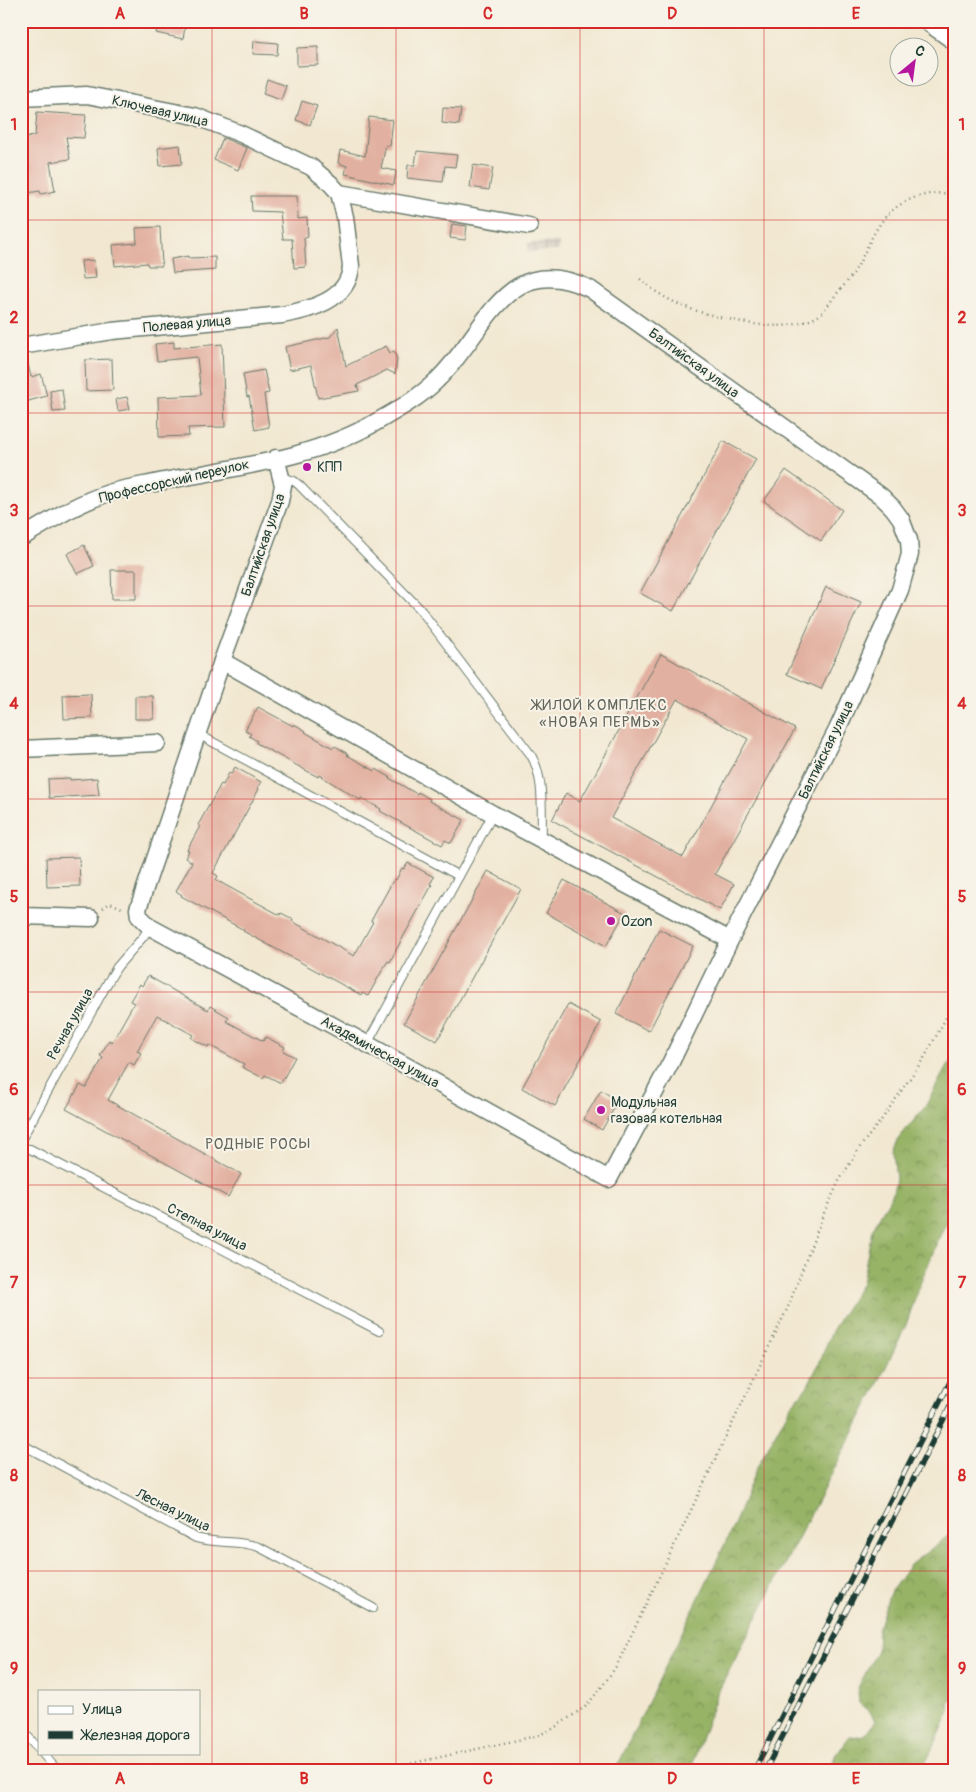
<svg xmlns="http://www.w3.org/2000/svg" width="976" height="1792" font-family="Pangolin,sans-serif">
<defs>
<pattern id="industrial-grid" width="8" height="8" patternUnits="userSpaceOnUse" patternTransform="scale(1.25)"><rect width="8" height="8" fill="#cbc2b8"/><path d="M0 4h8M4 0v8" fill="none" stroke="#a49f96"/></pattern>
<pattern id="forest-crowns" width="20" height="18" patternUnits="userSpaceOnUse" patternTransform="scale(1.25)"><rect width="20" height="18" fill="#97b366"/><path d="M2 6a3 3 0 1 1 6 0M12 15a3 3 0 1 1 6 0" fill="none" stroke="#7b9355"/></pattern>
</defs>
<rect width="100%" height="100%" fill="#f7f3e8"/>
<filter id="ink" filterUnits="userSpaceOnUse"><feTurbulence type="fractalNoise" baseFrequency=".02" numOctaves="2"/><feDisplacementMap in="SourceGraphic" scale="10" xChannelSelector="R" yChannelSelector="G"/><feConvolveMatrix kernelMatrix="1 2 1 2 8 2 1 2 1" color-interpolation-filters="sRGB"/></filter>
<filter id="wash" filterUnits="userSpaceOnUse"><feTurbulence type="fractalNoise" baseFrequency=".0096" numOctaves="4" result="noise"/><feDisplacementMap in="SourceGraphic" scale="20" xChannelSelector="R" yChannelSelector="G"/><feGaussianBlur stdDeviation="1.12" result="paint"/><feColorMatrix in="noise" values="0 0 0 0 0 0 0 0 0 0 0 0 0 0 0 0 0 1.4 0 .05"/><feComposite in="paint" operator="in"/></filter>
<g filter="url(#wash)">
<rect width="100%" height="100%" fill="#f2e8d1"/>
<polygon fill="url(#industrial-grid)" points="559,242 559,251 528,252 528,243"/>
<g fill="url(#forest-crowns)" stroke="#5b784d">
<polygon points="955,1057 955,1208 942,1231 920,1284 906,1325 872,1396 717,1694 690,1771 615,1771 734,1525 757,1467 790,1407 807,1387 819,1364 832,1331 862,1283 872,1230 893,1193 896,1179 893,1152 899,1138 925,1107 947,1066"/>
<path d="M 955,1522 L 955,1694 L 949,1704 L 950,1711 L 932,1750 L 921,1771 L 829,1771 L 836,1754 L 850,1736 C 865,1738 867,1733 875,1721 L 871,1713 L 859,1703 L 858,1688 L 877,1651 L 878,1629 L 890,1593 L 910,1565 L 948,1536 Z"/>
</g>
<g id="blocks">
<g fill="#e2b0a0" fill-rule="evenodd">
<polygon points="159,21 186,21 183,39 156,33"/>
<polygon points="254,41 278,43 277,55 253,54"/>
<polygon points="318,47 318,65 297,66 297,48"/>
<polygon points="267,79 286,86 281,100 263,94"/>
<polygon points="302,101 317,106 310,125 296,120"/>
<polygon points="443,108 461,109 459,125 442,123"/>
<polygon points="37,112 86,115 84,138 66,137 70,159 50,162 55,191 41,194 40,191 21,194 21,140 35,135"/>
<polygon points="369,117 393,120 390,146 386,145 381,168 396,171 394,185 345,174 347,166 338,163 340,150 365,156"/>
<polygon points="223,138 247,148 238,170 214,160"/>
<polygon points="180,145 182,164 160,166 158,148"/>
<polygon points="417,151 457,155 455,167 445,166 443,182 407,178 408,165 415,165"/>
<polygon points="473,165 493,168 489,190 470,187"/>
<polygon points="251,196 297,196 298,219 307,218 308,237 304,238 306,267 294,268 292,239 283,239 280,212 252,211"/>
<polygon points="452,224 467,226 465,240 450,238"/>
<polygon points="160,227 162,266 148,266 147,263 115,266 113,245 137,243 136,228"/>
<polygon points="188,256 188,258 215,257 215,270 173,273 171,259"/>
<polygon points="94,260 96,278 83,279 81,261"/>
<polygon points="338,327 346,366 386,346 390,353 394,351 397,359 395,374 387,370 357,385 359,391 318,398 311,365 290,370 285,347 330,337"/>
<polygon points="174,342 174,348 222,344 225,427 188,428 189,436 159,437 158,397 201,395 197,357 157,361 155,344"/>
<polygon points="26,355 31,377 41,374 47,396 21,403 21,356"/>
<polygon points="112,359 113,390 86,391 85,360"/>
<polygon points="264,370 269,393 264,394 269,427 255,430 249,396 247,397 243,374"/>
<polygon points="62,389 65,411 53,412 50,391"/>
<polygon points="127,397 130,409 118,411 116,399"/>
<polygon points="723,441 756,459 673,611 640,593"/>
<polygon points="786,470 842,510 821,541 764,501"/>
<polygon points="84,545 94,566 77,574 67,554"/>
<polygon points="111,570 136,570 136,599 112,599"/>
<polygon points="826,587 861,602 821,689 787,674"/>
<path d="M 661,654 L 795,729 L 715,874 L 734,884 L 720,910 L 552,820 L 566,793 L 580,801 ZM 677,699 L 748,739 L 683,857 L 611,818 Z"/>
<polygon points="91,694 92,718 64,719 63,695"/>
<polygon points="135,696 153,696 154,719 135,719"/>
<polygon points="258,707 293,726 294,724 306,731 305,732 333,748 335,746 348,754 347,755 375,771 376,769 390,777 389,778 417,794 418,792 430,799 429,801 464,820 451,843 445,840 442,845 380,811 381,809 361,798 360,800 319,775 318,777 256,743 257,741 249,736 251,734 245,730"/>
<polygon points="235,767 261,782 257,788 259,789 213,873 218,876 216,880 245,896 280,915 281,913 293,919 292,921 354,956 373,922 371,921 378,908 394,879 396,880 402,868 404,869 408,863 434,877 430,884 432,885 396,950 390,962 388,961 384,967 368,996 362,993 361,995 265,943 243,931 244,930 181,896 182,895 176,891 192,862 185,858 189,851 187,850 200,826 198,825 221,784 223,785 229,773 231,774"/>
<polygon points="70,778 70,780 97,778 99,795 49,798 48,779"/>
<polygon points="79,857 80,886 47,887 46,858"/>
<polygon points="488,871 521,889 437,1041 404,1023"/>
<polygon points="564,880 625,913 606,946 546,913"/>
<polygon points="659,929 693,946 649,1031 616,1014"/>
<polygon points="148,976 208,1010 210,1006 229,1017 226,1021 263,1041 266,1037 285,1047 283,1051 295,1057 281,1083 265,1075 263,1078 242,1067 244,1064 209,1045 208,1047 191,1038 193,1035 157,1015 137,1051 141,1053 134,1065 129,1062 108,1100 241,1174 228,1197 66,1109 80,1085 86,1088 103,1058 100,1056 109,1040 112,1042 134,1003 130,1001 140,984 142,986"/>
<polygon points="568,1004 601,1022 555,1106 522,1088"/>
<polygon points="601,1090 618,1101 602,1130 584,1119"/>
</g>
</g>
</g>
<g filter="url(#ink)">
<use href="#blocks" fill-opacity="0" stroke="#69796b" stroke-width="1"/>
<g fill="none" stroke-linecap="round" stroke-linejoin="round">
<g stroke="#69796b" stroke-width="10">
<g id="service">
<path d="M 282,477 L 294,481 L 299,485 L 420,609 L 531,755 C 545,779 541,812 542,839"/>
<polyline points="198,734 459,876"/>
<polyline points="367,1044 493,814"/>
<polyline points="21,1140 108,982 117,967 143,937 150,927"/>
<polyline points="21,1148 30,1149 379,1331"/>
<path d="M 21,1444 L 196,1538 C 217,1544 239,1540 259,1547 L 373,1608"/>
<polyline points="21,1729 39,1749"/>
<polyline points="42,1753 58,1771"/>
</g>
</g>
<g stroke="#69796b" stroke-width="19">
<g id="minor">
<path d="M 21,98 L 87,95 L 195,116 L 241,134 L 311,167 L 330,183 L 339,193 L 345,217 L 351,266 C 349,300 310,310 282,315 L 112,331 L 21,346"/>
<polyline points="339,193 529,226"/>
<path d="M 21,538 C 51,520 79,502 112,492 C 129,487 147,485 164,481 C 236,467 314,459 378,421 C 399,409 420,397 437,380 C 487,333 504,248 590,289 L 881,496 L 893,508 L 901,519 L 909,540 L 910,554 L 900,590 L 837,730 L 730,940 L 671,1062 L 609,1179 L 367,1044 L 150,927 L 139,916 L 138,909 L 222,661 L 280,501 L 283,485 L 276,458"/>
<polyline points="222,661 493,814 730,940"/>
<polyline points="21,749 157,743"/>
<polyline points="21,916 91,918"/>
</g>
</g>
<g stroke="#69796b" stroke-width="29">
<polyline id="trunk" points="934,21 955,36"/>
</g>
<g stroke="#69796b" stroke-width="2.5" stroke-dasharray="1 4" stroke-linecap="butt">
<path d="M 640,279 C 667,303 694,312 729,319 C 756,326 792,331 818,316 C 824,312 830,302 835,296 C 840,289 847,283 852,275 C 861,262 867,246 875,232 C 892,201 922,190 955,194"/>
<polyline points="103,908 110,903 122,908"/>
<polyline points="377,1771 536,1736 551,1730 585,1707 601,1688 617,1665 788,1307 823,1215 839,1181 860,1147 882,1119 926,1055 955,1001"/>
</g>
<use href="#service" stroke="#fff" stroke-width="8"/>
<use href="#minor" stroke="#fff" stroke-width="16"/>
<use href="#trunk" stroke="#fff" stroke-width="26"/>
<g stroke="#1f3d34" stroke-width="5.5">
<g id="rail">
<polyline points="754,1771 955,1372"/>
<polyline points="765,1771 955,1397"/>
</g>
</g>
<use href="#rail" stroke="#f7f3e8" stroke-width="4" stroke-dasharray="11" stroke-linecap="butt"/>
</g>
</g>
<path fill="none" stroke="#d62828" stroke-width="1" stroke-opacity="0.55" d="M 212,21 L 212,1771M 396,21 L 396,1771M 580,21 L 580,1771M 764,21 L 764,1771M 21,220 L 955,220M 21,413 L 955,413M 21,606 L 955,606M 21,799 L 955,799M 21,992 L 955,992M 21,1185 L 955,1185M 21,1378 L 955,1378M 21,1571 L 955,1571"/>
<g fill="#b5179e" stroke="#f7f3e8" stroke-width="2">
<circle cx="307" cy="467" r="5"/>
<circle cx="611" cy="921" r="5"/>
<circle cx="601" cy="1110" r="5"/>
</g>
<g text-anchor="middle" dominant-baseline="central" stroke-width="4" stroke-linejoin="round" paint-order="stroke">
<g font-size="14" fill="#1f3d34" stroke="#f7f3e8">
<text transform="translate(160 111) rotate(13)">Ключевая улица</text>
<text transform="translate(187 324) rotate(-5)">Полевая улица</text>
<text transform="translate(694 363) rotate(36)">Балтийская улица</text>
<text transform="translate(174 481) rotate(-13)">Профессорский переулок</text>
<text transform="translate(263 545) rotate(-71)">Балтийская улица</text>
<text transform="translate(826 750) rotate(-64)">Балтийская улица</text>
<text transform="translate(70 1024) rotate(-61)">Речная улица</text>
<text transform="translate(380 1052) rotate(29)">Академическая улица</text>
<text transform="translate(207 1227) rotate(27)">Степная улица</text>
<text transform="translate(173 1510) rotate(26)">Лесная улица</text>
</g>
<g font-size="14" fill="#1f3d34" stroke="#f7f3e8" text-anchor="start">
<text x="317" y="467">КПП</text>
<text x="621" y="921">Ozon</text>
<text x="611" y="1102">Модульная<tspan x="611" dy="16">газовая котельная</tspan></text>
</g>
<g font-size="15" letter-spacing="1" fill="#63655a" stroke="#f7f3e8">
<text x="600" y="705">ЖИЛОЙ КОМПЛЕКС<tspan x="600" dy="17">«НОВАЯ ПЕРМЬ»</tspan></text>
<text x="258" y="1144">РОДНЫЕ РОСЫ</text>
</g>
</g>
<rect width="976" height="1792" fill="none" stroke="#f7f3e8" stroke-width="55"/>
<rect x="38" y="1690" width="162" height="65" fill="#f7f3e8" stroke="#a1aaa0"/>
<rect x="48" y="1706" width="25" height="8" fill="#ffffff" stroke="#a1aaa0"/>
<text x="82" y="1714" font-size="15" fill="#1f3d34">Улица</text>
<rect x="48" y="1731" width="25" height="8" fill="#1f3d34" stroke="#a1aaa0"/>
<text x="82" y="1740" font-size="15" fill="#1f3d34">Железная дорога</text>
<g transform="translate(914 62) rotate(29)"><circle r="24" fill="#f7f3e8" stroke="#a1aaa0"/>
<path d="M0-4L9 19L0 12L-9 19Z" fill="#b5179e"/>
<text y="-8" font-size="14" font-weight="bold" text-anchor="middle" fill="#1f3d34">С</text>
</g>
<rect x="28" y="28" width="920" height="1736" fill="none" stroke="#d62828" stroke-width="2"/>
<g font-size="16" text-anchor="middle" font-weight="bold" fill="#d62828">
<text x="120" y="19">A</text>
<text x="304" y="19">B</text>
<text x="488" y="19">C</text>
<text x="672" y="19">D</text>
<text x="856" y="19">E</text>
<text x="14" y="130">1</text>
<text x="962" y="130">1</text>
<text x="14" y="323">2</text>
<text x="962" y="323">2</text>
<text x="14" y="516">3</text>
<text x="962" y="516">3</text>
<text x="14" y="709">4</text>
<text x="962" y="709">4</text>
<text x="14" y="902">5</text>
<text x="962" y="902">5</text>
<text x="14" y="1095">6</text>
<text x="962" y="1095">6</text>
<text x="14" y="1288">7</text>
<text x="962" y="1288">7</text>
<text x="14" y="1481">8</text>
<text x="962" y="1481">8</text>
<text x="14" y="1674">9</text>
<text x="962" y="1674">9</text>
<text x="120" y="1784">A</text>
<text x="304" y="1784">B</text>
<text x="488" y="1784">C</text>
<text x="672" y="1784">D</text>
<text x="856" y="1784">E</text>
</g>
</svg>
